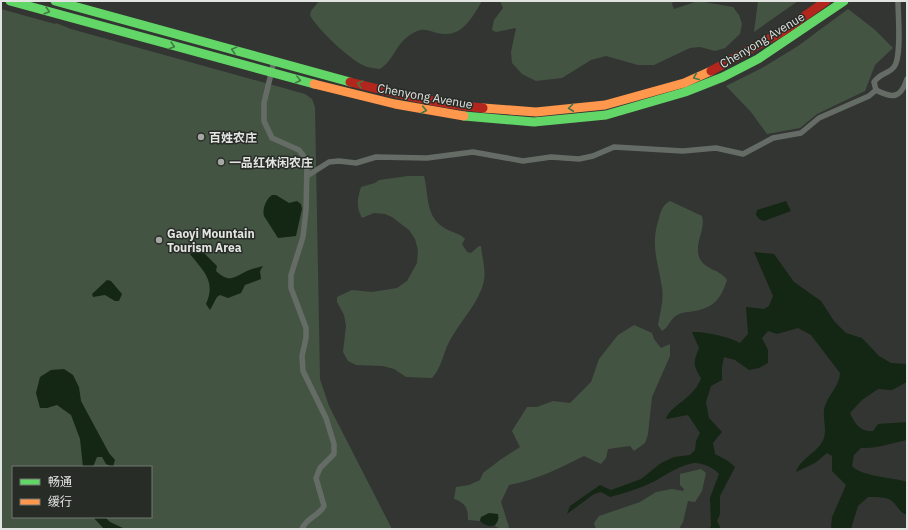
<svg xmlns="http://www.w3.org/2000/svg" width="908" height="530" font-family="'IBM Plex Sans','Noto Sans SC',sans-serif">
<rect width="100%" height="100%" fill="#333532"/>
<g fill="#445443" fill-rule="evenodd">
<path d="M 319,1 L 482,1 C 474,14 464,35 445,34 C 429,34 427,24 410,35 C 395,45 394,60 380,69 C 376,68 369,68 365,66 C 351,61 316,28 310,15 L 311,11 Z"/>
<polygon points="500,1 673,1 672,4 674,9 698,1 733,7 739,15 742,24 740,34 725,48 715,51 700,47 690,48 654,65 638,65 606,56 591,60 562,78 536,81 522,74 512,63 511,52 516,28 496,32 492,30 494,20 503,8"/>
<polygon points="758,1 798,1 754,32"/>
<path d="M 1,9 L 55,24 L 56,23 L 71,29 L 305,94 L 312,99 L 315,107 L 320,379 L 329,406 L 392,529 L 1,529 ZM 13,467 L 151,467 L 151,517 L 13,517 Z"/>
<polygon points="848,9 874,29 893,48 875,65 865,91 817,114 800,128 767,134 751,112 726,86 762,68 798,46"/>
<path d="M 408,176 L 424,176 C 429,195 425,215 443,227 C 450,232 460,233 465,239 L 462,244 L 467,252 L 471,253 L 479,246 L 481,246 C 482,256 486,272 484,280 C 481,300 459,323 449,342 C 443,354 441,369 432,378 L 406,377 L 394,369 L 383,366 L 356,365 L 348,361 L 343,352 L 346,326 L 344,315 L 337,302 L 337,297 L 352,290 L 372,292 L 397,288 L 407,281 L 417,263 L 418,250 L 415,239 L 409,230 L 392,217 L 385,214 L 374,213 L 362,218 C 356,206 357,200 361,187 L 375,183 L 379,180 Z"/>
<path d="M 670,201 L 702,216 C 706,230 693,245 700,259 C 706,270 721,270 727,280 C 721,298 715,307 695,311 C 689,312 682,312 677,315 C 670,319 669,327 662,331 L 658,325 C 660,313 664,300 662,288 C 658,261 650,245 659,218 C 661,210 663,205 670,201 Z"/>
<path d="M 634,325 L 652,333 L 654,339 L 661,348 L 670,344 L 670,356 L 652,397 L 648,434 L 645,443 L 634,451 L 630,446 L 608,449 L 606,458 L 601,464 L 584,456 C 559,468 537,480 509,485 L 501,502 L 509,527 L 507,529 L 501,529 L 495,526 L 499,517 L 481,517 L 480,521 L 468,520 C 468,507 465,503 454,499 L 456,487 L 469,485 L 480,480 L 483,473 L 500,460 L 520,447 L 512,431 L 527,407 L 537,407 L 553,401 L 570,403 L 591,382 L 599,359 L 618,335 Z"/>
<polygon points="701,469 706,473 702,491 695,502 688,501 683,522 679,529 596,529 594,523 599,516 640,502 656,492 672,489 683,491 684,489 680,485 680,474"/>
</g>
<g fill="#142614">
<path d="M 272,195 L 276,195 L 289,203 L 297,201 L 301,204 L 302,209 L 296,236 L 278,238 L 264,216 C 262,209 266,199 272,195 Z"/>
<polygon points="786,201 791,211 764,221 759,219 756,215 757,210"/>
<path d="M 199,248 L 217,266 L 216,271 C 228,282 232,279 245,272 C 250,269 257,268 263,266 L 260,271 L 261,279 L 245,285 L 241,293 L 228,298 L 220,295 L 217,297 L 210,310 L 206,304 C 216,281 204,272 190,254 Z"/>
<path d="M 754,252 L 774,254 L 794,282 L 821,301 L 834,321 L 846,333 L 862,338 L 879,356 L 891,363 L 907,364 L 907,382 L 892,390 L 878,389 L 862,400 L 850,413 C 855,424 860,432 873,431 L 878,424 L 907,422 L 907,440 C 891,443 877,449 861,448 L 854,455 L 852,466 C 863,477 891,477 907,482 L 907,515 C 899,512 899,508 893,502 C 887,496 876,497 868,497 L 858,506 L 851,529 L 833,529 L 831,527 L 832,517 L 846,485 L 832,471 L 832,456 L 827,453 L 815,463 L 796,472 C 800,459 815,454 822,442 C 829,431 821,417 825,406 C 829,394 840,385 840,373 L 811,335 L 798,328 L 777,334 L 768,331 L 762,338 L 768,350 L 768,363 L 759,368 L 749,370 L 735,360 L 724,357 L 722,367 L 722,380 L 711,386 L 706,402 L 709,418 L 722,432 L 713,443 L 715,454 L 728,461 L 735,467 L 720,496 L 720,514 L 717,521 L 721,529 L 709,529 L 711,526 L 710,498 L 719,474 C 715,468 701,462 694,463 C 680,465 667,474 655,481 C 641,488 625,493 610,497 L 601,492 L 594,494 L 567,514 L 570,506 L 600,485 L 611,490 L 641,479 L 661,463 L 674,457 L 690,455 L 695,450 L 696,441 L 700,433 L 688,415 L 666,419 C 670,405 694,399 701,378 C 693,365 693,363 699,348 L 692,332 C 704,331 730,337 740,343 L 748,334 L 746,307 L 764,309 L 769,306 L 773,296 Z"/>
<polygon points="107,280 111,281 122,294 119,301 115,301 105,295 93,297 92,294"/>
<polygon points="64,369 73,375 79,387 81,401 109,453 115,460 113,467 106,464 102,457 97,457 93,467 83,467 80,439 71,415 57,405 47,408 40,408 36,393 40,377 51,370"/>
<path d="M 489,513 L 498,514 C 500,528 488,529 480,521 L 481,517 Z"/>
<polygon points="93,517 105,517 110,522 125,529 104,529"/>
</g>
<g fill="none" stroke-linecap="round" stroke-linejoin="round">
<g stroke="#656c65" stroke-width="5.5">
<path d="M 274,61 L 264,103 L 264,121 L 272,138 L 299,150 L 305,158 L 307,165 L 306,210 L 303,237 L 291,275 L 291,288 L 306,328 L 306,338 L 302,356 L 303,371 L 326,418 L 334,444 L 334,454 L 320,468 L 316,478 L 324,506 C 319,516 306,518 302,529"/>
<path d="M 876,90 C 893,99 901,98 907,79"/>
<path d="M 307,176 L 329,162 L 339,161 L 356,163 L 376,157 L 427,158 L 473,152 L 523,161 L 551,157 L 579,159 L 593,156 L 614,147 L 683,151 L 716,148 L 743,154 L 773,138 L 801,133 L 819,118 L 869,96 L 876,90 L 874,82 C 881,72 889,74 894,67 C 902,57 898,15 898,1"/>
</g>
<g stroke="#63d668" stroke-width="9">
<polyline points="10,1 314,84"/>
<polyline points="55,1 350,82"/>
<polyline points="464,116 534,122 606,115 685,92 723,77 758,59 844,1"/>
</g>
<g stroke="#ff974d" stroke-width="9">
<polyline points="314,84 395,104 464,116"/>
<polyline points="483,108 536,112 605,105 684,83 711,71"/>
</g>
<g stroke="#b3261e" stroke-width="9">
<polyline points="711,71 785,30 826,1"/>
<path d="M 350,82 C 394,93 438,104 483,108"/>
</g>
</g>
<defs><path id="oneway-chevron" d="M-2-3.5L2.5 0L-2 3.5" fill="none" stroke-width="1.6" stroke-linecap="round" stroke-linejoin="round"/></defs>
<g stroke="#437844">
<use href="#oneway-chevron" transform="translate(47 11) rotate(16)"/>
<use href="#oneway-chevron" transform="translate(172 46) rotate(16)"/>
<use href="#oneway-chevron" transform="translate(234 50) rotate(-165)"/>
<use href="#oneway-chevron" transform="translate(696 77) rotate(157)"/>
<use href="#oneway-chevron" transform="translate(298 80) rotate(14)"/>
<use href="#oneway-chevron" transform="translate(360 84) rotate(-165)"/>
<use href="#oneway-chevron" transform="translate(571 108) rotate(174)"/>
<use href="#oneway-chevron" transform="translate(424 110) rotate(11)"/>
</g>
<g fill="#a5a7a4" stroke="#282c27" stroke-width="1.5">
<circle cx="201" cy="137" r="4"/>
<circle cx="221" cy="162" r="4"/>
<circle cx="159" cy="240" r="4"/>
</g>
<g text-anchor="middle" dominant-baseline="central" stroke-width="3" stroke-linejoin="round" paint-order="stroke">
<g font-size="12" fill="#e2e4e1" stroke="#282c27">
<text transform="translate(762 40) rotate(-31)">Chenyong Avenue</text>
<text transform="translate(425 96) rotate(10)">Chenyong Avenue</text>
</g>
<g font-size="12" font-weight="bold" fill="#e2e4e1" stroke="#282c27" text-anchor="start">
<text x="209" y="137">百姓农庄</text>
<text x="229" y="162">一品红休闲农庄</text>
<text x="167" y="233">Gaoyi Mountain<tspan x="167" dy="14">Tourism Area</tspan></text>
</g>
</g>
<rect width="908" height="530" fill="none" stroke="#e2e4e1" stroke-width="4"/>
<rect x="12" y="466" width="140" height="52" fill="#282c27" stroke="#727671"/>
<rect x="20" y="479" width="20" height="6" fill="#63d668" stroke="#727671"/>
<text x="48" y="486" font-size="12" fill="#e2e4e1">畅通</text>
<rect x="20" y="499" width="20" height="6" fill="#ff974d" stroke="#727671"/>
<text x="48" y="506" font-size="12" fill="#e2e4e1">缓行</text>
</svg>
